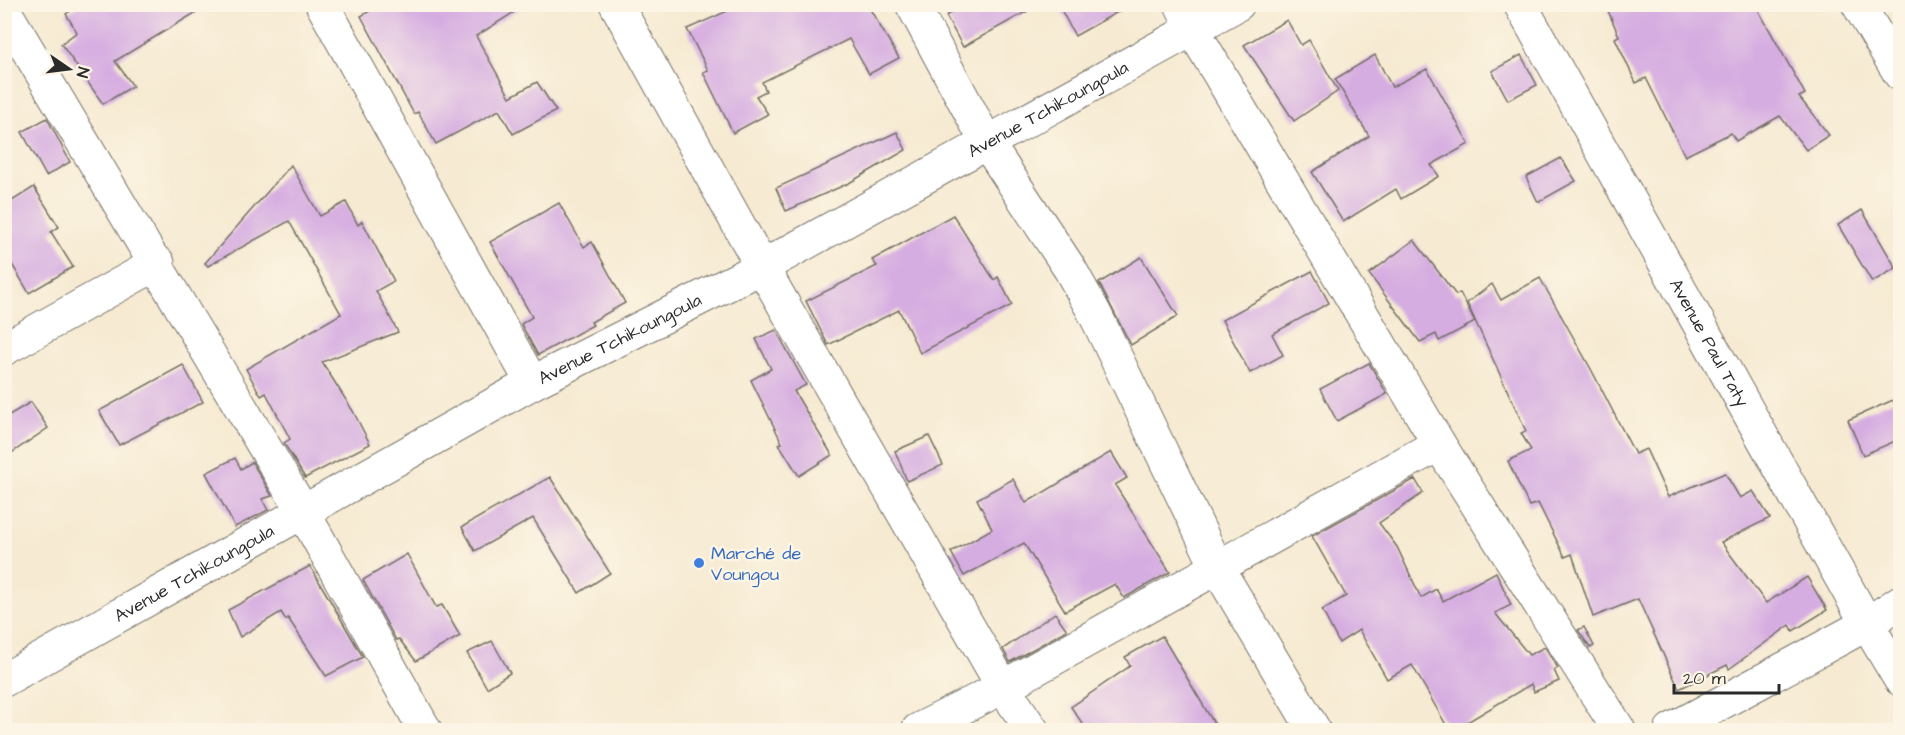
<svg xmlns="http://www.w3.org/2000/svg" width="1905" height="735" font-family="'Architects Daughter',sans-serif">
<rect width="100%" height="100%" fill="#fcf5e5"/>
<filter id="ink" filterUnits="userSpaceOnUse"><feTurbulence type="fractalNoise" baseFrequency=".0167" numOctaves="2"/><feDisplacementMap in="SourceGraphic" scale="12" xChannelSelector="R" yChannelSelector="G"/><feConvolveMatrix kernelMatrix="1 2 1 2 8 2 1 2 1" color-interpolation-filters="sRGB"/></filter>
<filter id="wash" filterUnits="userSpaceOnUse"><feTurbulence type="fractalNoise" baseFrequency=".008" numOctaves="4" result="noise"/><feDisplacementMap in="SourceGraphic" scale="24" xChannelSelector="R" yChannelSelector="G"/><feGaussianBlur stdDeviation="1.35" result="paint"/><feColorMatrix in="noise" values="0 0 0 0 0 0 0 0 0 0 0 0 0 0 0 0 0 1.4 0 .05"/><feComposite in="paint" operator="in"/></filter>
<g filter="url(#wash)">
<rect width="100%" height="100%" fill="#f6ead2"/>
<g id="blocks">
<g fill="#d6ade1">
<polygon points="81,4 210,4 115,61 133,86 103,104 61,44 77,32 66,14"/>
<polygon points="382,4 527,4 476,36 510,97 537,82 556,111 513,134 499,110 436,144 418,112 414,114 361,16"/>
<polygon points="743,4 867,4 899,58 869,74 849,39 762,82 766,91 756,96 768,114 733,133 703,72 708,70 687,29"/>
<polygon points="964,4 1040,4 963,47 946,16"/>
<polygon points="1058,4 1132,4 1075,36"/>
<polygon points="1605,4 1755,4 1805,94 1799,97 1829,135 1806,150 1780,116 1736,141 1731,133 1685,156 1646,78 1636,83 1615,38 1619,36"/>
<polygon points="1287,20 1301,45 1309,40 1338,91 1294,121 1244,45"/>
<polygon points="1375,55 1392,87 1427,69 1469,144 1431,165 1439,176 1401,199 1396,189 1343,222 1312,172 1369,136 1335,79"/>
<polygon points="1521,55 1537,85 1508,100 1492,71"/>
<polygon points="47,118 70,162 46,176 22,132"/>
<polygon points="897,132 906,150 849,183 786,211 776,188"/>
<polygon points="1561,158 1576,181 1538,202 1526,177"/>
<polygon points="291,165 320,216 346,202 358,225 362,221 394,281 376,291 398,332 322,362 353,411 370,444 305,478 284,443 290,439 266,393 261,396 246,369 341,314 289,221 208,266 205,263"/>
<polygon points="34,187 59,227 51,232 73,267 29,293 4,251 4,206"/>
<polygon points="559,203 584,247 592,242 625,303 591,322 593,325 538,355 521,324 532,317 490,242"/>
<polygon points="1862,210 1896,268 1872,282 1838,225"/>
<polygon points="953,215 994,280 998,277 1012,305 920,353 899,310 828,345 806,301 877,266 872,260"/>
<polygon points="1414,240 1456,295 1460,293 1475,322 1439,341 1436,334 1420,342 1369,274"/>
<polygon points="1141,257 1178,316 1131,345 1099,283"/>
<polygon points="1312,271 1329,303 1272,334 1283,355 1250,373 1222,320"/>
<polygon points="1540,278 1591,369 1635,454 1646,449 1668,497 1725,473 1740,498 1753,491 1770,518 1721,542 1766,603 1807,577 1827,610 1793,631 1790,625 1729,669 1727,665 1679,689 1638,599 1593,617 1572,554 1565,557 1538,503 1529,506 1508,461 1531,450 1521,433 1526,431 1467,303 1492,284 1501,300"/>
<polygon points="776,330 806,385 794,391 832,455 799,476 779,444 782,443 751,380 771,369 756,339"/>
<polygon points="1369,363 1387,394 1337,421 1320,389"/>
<polygon points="183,365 203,402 119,445 99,411"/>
<polygon points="1893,400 1900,417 1900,439 1863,455 1848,420"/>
<polygon points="31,402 48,428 4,458 4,418"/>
<polygon points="929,436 943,465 907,481 895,451"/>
<polygon points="1111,452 1127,478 1115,485 1170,572 1124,598 1115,584 1065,611 1024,543 964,576 951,552 992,529 977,499 1013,479 1026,503"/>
<polygon points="235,458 241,469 252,462 272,496 262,499 268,510 235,527 206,473"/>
<polygon points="550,477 610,573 579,593 533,518 475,551 462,527"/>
<polygon points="1415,479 1423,493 1379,523 1397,547 1421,598 1436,589 1443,601 1496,572 1511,605 1495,613 1529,655 1545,647 1558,668 1554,670 1559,681 1534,692 1531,684 1454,730 1449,730 1412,665 1387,679 1359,630 1339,643 1322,610 1346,596 1312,536"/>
<polygon points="407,554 436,607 442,605 460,636 416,661 399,639 396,640 363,580"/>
<polygon points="310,566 363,657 326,676 288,618 286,620 281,612 240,637 228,610"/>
<polygon points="1055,613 1067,630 1010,662 1003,649"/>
<polygon points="1584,627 1594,646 1590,648 1578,630"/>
<polygon points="1162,636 1218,730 1087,730 1071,707 1130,666 1125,657"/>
<polygon points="492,641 510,673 487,688 467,653"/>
</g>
</g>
</g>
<g filter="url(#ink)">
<use href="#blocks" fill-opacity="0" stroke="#726e65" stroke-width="1.5"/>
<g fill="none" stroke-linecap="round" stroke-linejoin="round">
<g stroke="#726e65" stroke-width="35">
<g id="minor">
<polyline points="322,4 532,383"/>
<polyline points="616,4 762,267 1003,687 1032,730"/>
<polyline points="912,4 987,143 1070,269 1095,314 1217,567 1314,730"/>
<polyline points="1181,4 1193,30 1439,444 1619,730"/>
<path id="s1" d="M 1520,4 L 1867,624 L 1900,679"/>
<polyline points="1858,4 1900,74"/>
<polyline points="4,10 302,510 425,730"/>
<polyline points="4,349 158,263"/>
<path id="s2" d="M 4,680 L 532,383 L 762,267 L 1238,4"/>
<polyline points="918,730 1003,687 1439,444"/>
<polyline points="1671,730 1867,624 1900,602"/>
</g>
</g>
<use href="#minor" stroke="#fff" stroke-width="33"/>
</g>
</g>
<circle fill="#3f7fe0" stroke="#fcf5e5" stroke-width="2" cx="699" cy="563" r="6"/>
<g text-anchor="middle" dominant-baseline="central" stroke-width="5" stroke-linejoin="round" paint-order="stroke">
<g font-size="18" fill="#2b2b2b" stroke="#fcf5e5">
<text stroke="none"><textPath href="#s2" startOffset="1190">Avenue Tchikoungoula</textPath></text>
<text stroke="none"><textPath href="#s2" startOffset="704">Avenue Tchikoungoula</textPath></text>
<text stroke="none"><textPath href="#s1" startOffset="388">Avenue Paul Taty</textPath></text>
<text stroke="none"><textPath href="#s2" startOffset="218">Avenue Tchikoungoula</textPath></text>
</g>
<g font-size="18" fill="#366cbe" stroke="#fcf5e5" text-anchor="start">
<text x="711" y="553">Marché de<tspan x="711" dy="21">Voungou</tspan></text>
</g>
</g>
<rect width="1905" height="735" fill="none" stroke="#fcf5e5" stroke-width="24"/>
<g transform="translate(69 69) rotate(104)" stroke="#fcf5e5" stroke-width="4.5" paint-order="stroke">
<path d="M0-4.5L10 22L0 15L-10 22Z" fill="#2b2b2b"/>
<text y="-9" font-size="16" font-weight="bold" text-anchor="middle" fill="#2b2b2b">N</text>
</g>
<path d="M1674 684v9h105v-9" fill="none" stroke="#2b2b2b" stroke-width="3"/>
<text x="1683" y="684" font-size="18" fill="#2b2b2b" stroke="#fcf5e5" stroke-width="4.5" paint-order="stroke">20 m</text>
</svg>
